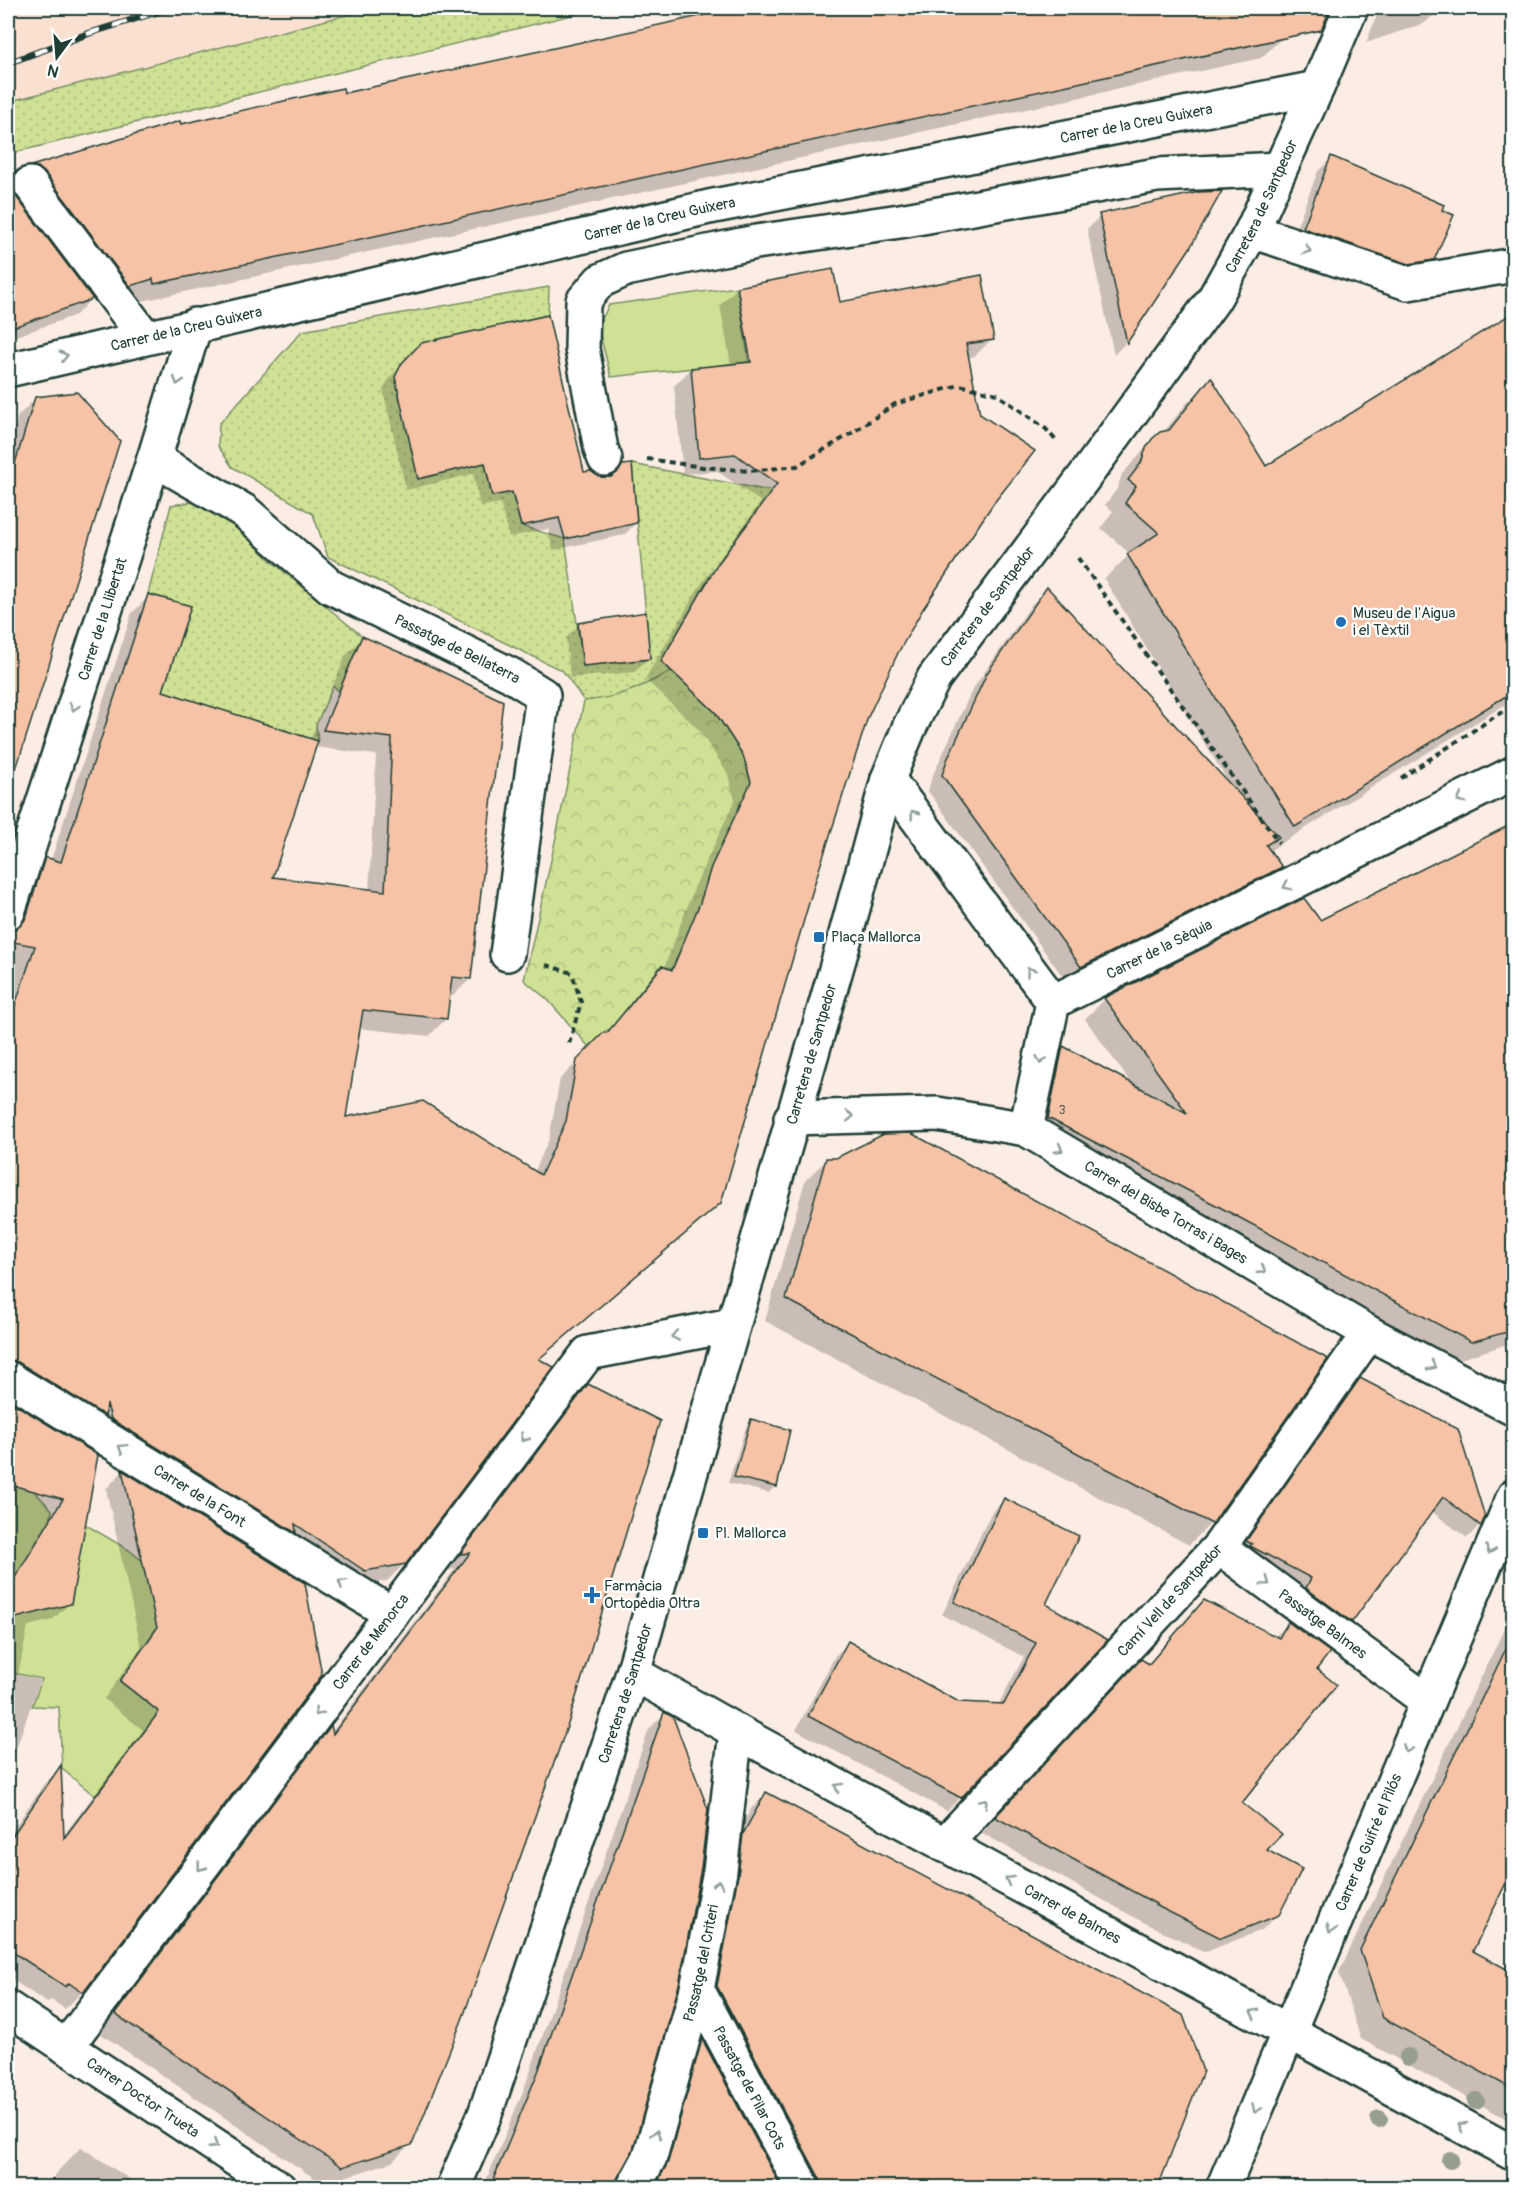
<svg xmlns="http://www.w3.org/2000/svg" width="1521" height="2195" font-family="Pangolin,sans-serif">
<defs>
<pattern id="grass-dots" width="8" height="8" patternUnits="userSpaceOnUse" patternTransform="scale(1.5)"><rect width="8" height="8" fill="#cfe195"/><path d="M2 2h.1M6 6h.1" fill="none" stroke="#b1c281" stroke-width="1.8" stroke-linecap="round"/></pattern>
<pattern id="park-crowns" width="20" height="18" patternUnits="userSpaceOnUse" patternTransform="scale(1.5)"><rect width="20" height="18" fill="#cfe195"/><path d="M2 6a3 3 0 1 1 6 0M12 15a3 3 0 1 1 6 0" fill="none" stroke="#b1c281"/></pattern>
</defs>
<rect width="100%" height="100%" fill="#fcede4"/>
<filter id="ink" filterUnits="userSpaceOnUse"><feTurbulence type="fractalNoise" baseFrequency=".0167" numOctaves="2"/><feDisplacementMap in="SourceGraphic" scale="12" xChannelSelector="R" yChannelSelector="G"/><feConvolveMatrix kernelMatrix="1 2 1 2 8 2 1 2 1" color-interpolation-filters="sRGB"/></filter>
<g filter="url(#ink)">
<polygon fill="#fae0d1" points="8,8 374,8 8,103"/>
<g fill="url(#grass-dots)" stroke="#778f64" stroke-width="1.5">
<polygon points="374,8 600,8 8,154 8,103 11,101"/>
<polygon points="549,287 548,315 458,335 492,496 512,492 521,526 565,539 583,666 650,659 632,464 760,489 802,494 672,671 631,692 603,701 584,701 563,671 328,557 313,514 232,467 218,446 219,424 302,331"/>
<polygon points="193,502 224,514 270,560 362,636 339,691 333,686 316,725 318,741 163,691 191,606 148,594 171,505"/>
</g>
<path fill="url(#park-crowns)" stroke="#778f64" stroke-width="1.5" d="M 672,671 L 715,712 L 743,755 L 751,782 L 690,934 L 687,934 L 672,970 L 661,966 L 632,1002 L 622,1023 L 604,1032 L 589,1047 L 548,1000 L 524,980 L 552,856 L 584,701 C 619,698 641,687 672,671 Z"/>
<g fill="#cfe195" stroke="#778f64" stroke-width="1.5">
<polygon points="737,287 749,362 611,377 598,327 609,305"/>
<polygon points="15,1471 52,1510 47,1540 83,1523 129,1550 156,1572 157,1628 120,1681 159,1712 95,1796 62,1769 59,1707 32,1706 42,1679 8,1672 8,1603 29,1614 71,1604 75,1580 65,1567 27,1561 8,1588 8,1484 11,1484"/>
</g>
<g fill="#0003" fill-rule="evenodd">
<polygon points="691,8 1294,8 1282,38 1261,58 133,303 17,187 12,186 32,167 179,123 180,125 342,95 682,21 681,18"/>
<polygon points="1380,8 1441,8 1425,23 1366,43"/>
<polygon points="1332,158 1433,259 1420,272 1291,241 1318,171"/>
<polygon points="15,172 11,177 11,188 14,196 91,299 76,315 8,339 8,174"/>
<polygon points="1100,216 1189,247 1126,342 1114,355 1087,229"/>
<path d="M 737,288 L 839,304 L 992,339 L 975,356 L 967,358 L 992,504 L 922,609 L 897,652 L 866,717 L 702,1219 L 538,1360 L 405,1563 L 387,1581 L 347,1587 L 8,1383 L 8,932 L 11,932 L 29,876 L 46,859 L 51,860 L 132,613 L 149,596 L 161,692 L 310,740 L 346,655 L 363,638 L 470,979 L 453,996 L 449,995 L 446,1019 L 429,1036 L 358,1028 L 344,1119 L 534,1173 L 549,1139 L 560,1079 L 605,1034 L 645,985 L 662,968 L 664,968 L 695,886 L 735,800 L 727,772 L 698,729 L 645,679 L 701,584 L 761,502 L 717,471 L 683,474 L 674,386 L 691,369 L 731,365 L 720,305 ZM 315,747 L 376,755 L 369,891 L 271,879 Z"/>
<polygon points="1514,314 1514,699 1269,851 1280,867 1265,882 1066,981 928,791 932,777 972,690 1032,604 1047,589 1229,783 1104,579 1130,554 1101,528 1113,511 1105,505 1117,489 1122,474 1153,440 1163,433 1187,403 1211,379 1266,469"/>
<polygon points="409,357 583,474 601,479 612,478 623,467 636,523 624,535 553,550 548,529 509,537 500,503 480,507 473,474 406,490 383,390 390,377"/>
<polygon points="35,399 119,442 8,789 8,451 18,416"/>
<polygon points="579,625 648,658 635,672 570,678 566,638"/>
<polygon points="1514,825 1514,1342 1451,1362 1029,1138 1043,1067 1063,1048 1133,1086 1085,1019 1105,999 1304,900 1319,922"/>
<polygon points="827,1159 1211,1523 1189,1545 765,1321 805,1181"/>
<polygon points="1361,1380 1480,1525 1467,1538 1431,1511 1351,1621 1338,1634 1234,1555 1347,1393"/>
<polygon points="588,1386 410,2144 392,2162 323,2184 98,2032 314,1745 330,1729 331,1733 455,1569 445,1571 571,1404"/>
<polygon points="8,1401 96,1456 70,1603 52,1620 28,1626 18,1675 40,1680 8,1771"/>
<polygon points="752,1420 775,1486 769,1493 728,1483 746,1427"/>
<polygon points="122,1472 304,1584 82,1992 65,2009 51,2000 47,2003 8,1977 8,1837 44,1784 60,1769 63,1836 143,1730 104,1699 141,1647 106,1489"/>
<polygon points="1004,1500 1044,1604 1105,1640 947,1811 796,1730 835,1656 848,1643 959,1703 998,1705 1024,1657 942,1615 991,1513"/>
<polygon points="1204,1601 1274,1637 1288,1624 1240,1803 1265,1850 1278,1914 1262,1930 1205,1952 1141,1921 982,1833 1126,1676 1147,1665"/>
<polygon points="1514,1609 1514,1863 1471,1952 1514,1974 1514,2123 1361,2039 1339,1972"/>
<polygon points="664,1714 613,2188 483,2188 524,2089 649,1729"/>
<polygon points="766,1794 1161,2176 1155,2188 801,2188 702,2002 728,1851 751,1809"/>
<polygon points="702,2042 780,2188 649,2188 688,2056"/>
<polygon points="81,2147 143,2188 47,2188 59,2170"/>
<polygon points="1326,2178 1349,2188 1316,2188"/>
</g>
<g fill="#f6c3a6" stroke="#1f3d34" stroke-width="1.5">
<polygon points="703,8 1331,8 1321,30 154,284 153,279 130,286 45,173 38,167 31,166 180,121 181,124 343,88 344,93 554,48 705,15"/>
<polygon points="1331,156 1444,205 1442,210 1454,215 1434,260 1409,264 1303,228"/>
<polygon points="18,170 13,177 11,186 15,195 93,299 8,329 8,173"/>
<polygon points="1222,191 1190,248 1127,343 1099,214 1199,192"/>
<polygon points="833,269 840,302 982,275 994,340 966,344 980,414 1035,451 993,504 923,609 898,653 868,717 816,879 721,1203 539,1359 554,1367 406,1564 365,1571 295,1524 296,1533 111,1419 107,1404 105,1416 18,1362 8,1359 8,1026 35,946 8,941 8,930 20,926 26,918 45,857 61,862 148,594 191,606 163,691 318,741 273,877 385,891 392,738 323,730 362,636 420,661 503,701 471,979 452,977 447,1019 363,1010 346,1117 423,1101 541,1175 566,1121 577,1060 604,1032 607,1033 662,966 672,970 700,903 711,867 751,782 743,755 715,712 661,661 717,565 777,484 735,454 699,458 691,368 751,362 737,287"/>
<polygon points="1514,312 1514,691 1295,827 1127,554 1159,533 1125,503 1136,486 1128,480 1141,463 1146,448 1152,439 1160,432 1169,430 1211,377 1266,466"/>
<polygon points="548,315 584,472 591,471 602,477 611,477 619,471 622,465 632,464 637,523 565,539 559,518 521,526 512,492 492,496 485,463 418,479 395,377 402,363 421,343"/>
<polygon points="77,392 120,441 16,769 8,768 8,487 35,397"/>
<polygon points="1047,587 1279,837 1266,845 1282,867 1081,967 942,775 947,760 987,673"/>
<polygon points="646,612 650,659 583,666 578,623"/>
<polygon points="1514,823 1514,1330 1471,1342 1214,1204 1048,1118 1063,1046 1187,1113 1104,998 1304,898 1320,920"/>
<polygon points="911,1133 1328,1359 1212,1524 786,1299 826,1158 836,1158 884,1134"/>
<polygon points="1360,1378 1458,1429 1485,1517 1481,1526 1443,1497 1352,1622 1306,1588 1311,1578 1250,1546 1252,1544 1246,1541"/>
<polygon points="588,1384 660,1421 568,1724 462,2020 412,2145 342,2167 115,2014 331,1725 333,1734 470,1553 460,1554"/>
<polygon points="8,1400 98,1455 71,1604 8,1620 8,1589 63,1499 8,1484"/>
<polygon points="751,1419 790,1430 777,1487 734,1477"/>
<polygon points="122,1470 305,1583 322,1675 83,1993 69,1983 66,1987 8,1949 8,1842 61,1765 64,1838 159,1712 120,1681 157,1628"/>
<polygon points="1004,1498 1079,1536 1046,1604 1108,1640 961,1798 808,1716 848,1641 959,1702 1004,1704 1036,1643 954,1602"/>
<polygon points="1204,1600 1279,1638 1288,1622 1330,1652 1317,1669 1337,1685 1242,1803 1282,1834 1267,1850 1302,1869 1279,1915 1221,1938 1155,1905 1156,1904 995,1817 1141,1659 1149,1664"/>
<polygon points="1514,1632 1514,1866 1473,1951 1514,1973 1514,2090 1383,2018 1360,1950"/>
<polygon points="664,1712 673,1717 708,1809 701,1868 679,1985 633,2150 617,2179 614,2187 490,2187 538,2072"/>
<polygon points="766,1792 1183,2015 1203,2071 1158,2187 822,2187 820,2179 717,1986 738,1875 743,1834"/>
<polygon points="702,2039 781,2187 655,2187 668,2162"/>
</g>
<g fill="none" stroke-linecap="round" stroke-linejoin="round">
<g stroke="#1f3d34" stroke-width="38">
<g id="minor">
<polyline points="30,184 145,337"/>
<polyline points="1252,231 1408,283 1514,265"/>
<path id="s1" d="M 8,370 L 709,207 L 1317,88"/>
<path id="s2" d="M 154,459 L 244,511 L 331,587 L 511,675 L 543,695 L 507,954"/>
<polyline points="605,459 601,449 582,349 583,301 600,281 626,269 756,242 900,221 1157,175 1280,169"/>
<path id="s3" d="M 888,779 L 1053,1002 L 1514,773"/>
<path id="s4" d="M 8,912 L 154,459 L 195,325"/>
<path id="s5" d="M 791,1118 L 937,1114 L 1026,1129 L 1369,1333 L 1514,1409"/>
<polyline points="1026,1129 1053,1002"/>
<path id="s6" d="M 8,1378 L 392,1614"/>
<path id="s7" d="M 1219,1547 L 1427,1701"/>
<path id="s8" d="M 633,1673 L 736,1731 L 1514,2154"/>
<path id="s9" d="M 944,1845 L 1219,1547 L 1369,1333"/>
<path id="s10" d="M 697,1989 L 803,2188"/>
<path id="s11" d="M 8,2008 L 279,2188"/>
<path id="s12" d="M 66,2047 L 588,1353 L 732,1325"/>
<path id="s13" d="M 453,2188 L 485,2114 L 633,1673 L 843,945 L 888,779 L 909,728 L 934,678 L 1085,476 L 1214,299 L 1252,231 L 1317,88 L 1351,8"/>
<path id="s14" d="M 633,2188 L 650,2157 L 697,1989 L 720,1871 L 736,1731"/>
<path id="s15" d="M 1223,2188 L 1514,1496"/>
</g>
</g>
<g stroke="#1f3d34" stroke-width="4" stroke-dasharray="6 4.5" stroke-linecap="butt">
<polyline points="647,459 703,467 750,471 797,466 852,433 895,404 959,385 997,394 1046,429 1058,443"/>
<polyline points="1078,558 1279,843"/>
<polyline points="1401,778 1514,704"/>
<polyline points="546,965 572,973 581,1002 569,1044"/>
</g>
<use href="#minor" stroke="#fff" stroke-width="33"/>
<g stroke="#1f3d34" stroke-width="7">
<polyline id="rail" points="8,63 90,33 170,8"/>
</g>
<use href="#rail" stroke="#fff" stroke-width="4.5" stroke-dasharray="14" stroke-linecap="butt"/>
</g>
<g fill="#969e8e">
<circle cx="1408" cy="2057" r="9"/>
<circle cx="1476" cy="2101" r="9"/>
<circle cx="1379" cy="2119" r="9"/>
<circle cx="1450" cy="2160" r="9"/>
</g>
<defs><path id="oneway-chevron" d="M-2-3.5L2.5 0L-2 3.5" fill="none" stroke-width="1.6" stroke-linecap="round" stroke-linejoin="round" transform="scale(1.5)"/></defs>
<g stroke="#8f9e9a">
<use href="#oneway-chevron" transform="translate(1307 250) rotate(19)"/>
<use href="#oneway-chevron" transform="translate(64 356) rotate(-13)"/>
<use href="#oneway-chevron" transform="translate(178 381) rotate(107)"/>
<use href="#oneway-chevron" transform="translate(74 707) rotate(108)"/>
<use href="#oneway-chevron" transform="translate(1461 799) rotate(154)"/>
<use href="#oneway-chevron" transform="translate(914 814) rotate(-127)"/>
<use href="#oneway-chevron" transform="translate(1287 886) rotate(154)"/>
<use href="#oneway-chevron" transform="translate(1030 971) rotate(-126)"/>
<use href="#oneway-chevron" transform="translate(1041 1060) rotate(102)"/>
<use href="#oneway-chevron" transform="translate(850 1116) rotate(-2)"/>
<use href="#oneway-chevron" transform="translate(1059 1149) rotate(31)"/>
<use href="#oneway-chevron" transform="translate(1262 1270) rotate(31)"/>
<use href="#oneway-chevron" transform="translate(675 1336) rotate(169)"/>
<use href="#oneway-chevron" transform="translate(1432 1366) rotate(28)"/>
<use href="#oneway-chevron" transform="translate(524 1438) rotate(127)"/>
<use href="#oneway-chevron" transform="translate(122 1448) rotate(-148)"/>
<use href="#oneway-chevron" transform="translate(1490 1550) rotate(113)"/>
<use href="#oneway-chevron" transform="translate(1266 1582) rotate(37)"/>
<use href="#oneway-chevron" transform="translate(342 1583) rotate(-148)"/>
<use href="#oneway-chevron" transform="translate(318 1712) rotate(127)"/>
<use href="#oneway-chevron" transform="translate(1407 1749) rotate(113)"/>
<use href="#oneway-chevron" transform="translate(838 1787) rotate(-151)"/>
<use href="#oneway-chevron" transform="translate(984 1802) rotate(-47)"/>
<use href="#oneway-chevron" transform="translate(201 1867) rotate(127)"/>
<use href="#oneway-chevron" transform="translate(1009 1880) rotate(-151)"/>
<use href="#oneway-chevron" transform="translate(718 1884) rotate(-79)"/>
<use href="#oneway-chevron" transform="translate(1331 1929) rotate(113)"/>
<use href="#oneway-chevron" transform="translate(1254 2013) rotate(-153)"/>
<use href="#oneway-chevron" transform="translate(1256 2109) rotate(113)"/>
<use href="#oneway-chevron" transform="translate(1462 2126) rotate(-151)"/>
<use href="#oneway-chevron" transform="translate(656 2134) rotate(-74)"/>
<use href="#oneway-chevron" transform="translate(214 2145) rotate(33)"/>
</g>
</g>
<g fill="#1f6fb2" stroke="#fff" stroke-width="2">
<circle cx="1341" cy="622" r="6"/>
<rect x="813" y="931" width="12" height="12" rx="3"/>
<rect x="697" y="1527" width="12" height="12" rx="3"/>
<path d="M589 1586h6v6h6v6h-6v6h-6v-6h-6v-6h6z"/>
</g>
<g text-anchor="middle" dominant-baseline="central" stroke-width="4.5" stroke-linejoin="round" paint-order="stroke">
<g font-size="12" fill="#555e50">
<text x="1062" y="1110">3</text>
</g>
<g font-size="15" fill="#1f3d34" stroke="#fff">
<text stroke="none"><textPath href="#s1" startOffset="1155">Carrer de la Creu Guixera</textPath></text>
<text stroke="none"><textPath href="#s13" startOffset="2162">Carretera de Santpedor</textPath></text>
<text stroke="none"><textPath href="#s1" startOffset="669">Carrer de la Creu Guixera</textPath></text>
<text stroke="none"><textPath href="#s1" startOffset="183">Carrer de la Creu Guixera</textPath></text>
<text stroke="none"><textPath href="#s13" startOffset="1676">Carretera de Santpedor</textPath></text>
<text stroke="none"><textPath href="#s4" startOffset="308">Carrer de la Llibertat</textPath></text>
<text stroke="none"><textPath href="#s2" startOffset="360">Passatge de Bellaterra</textPath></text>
<text stroke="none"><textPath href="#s3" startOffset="396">Carrer de la Sèquia</textPath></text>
<text stroke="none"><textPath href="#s13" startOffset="1190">Carretera de Santpedor</textPath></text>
<text stroke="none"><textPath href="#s5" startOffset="399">Carrer del Bisbe Torras i Bages</textPath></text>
<text stroke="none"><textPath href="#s6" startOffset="225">Carrer de la Font</textPath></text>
<text stroke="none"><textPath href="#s9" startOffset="333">Camí Vell de Santpedor</textPath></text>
<text stroke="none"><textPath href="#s7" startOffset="129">Passatge Balmes</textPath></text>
<text stroke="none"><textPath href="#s12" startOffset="507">Carrer de Menorca</textPath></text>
<text stroke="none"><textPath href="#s13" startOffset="524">Carretera de Santpedor</textPath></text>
<text stroke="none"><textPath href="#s15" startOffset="375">Carrer de Guifré el Pilós</textPath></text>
<text stroke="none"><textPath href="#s8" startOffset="501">Carrer de Balmes</textPath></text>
<text stroke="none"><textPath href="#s14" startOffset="236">Passatge del Criteri</textPath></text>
<text stroke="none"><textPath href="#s10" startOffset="112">Passatge de Pilar Cots</textPath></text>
<text stroke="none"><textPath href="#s11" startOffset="162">Carrer Doctor Trueta</textPath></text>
</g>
<g font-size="15" fill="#1f3d34" stroke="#fff" text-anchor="start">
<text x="1353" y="613">Museu de l'Aigua<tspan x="1353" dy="17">i el Tèxtil</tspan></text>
<text x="831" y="937">Plaça Mallorca</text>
<text x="715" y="1533">Pl. Mallorca</text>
<text x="604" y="1586">Farmàcia<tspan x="604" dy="17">Ortopèdia Oltra</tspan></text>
</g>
</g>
<rect width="1521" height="2195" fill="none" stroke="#fff" stroke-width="30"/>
<rect x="15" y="15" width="1491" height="2165" fill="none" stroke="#1f3d34" stroke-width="2" filter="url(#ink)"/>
<g transform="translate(57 57) rotate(196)" stroke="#ffffff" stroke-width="4.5" paint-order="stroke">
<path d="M0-4.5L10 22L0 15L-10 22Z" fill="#1f3d34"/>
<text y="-9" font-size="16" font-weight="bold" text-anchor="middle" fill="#1f3d34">N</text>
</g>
</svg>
